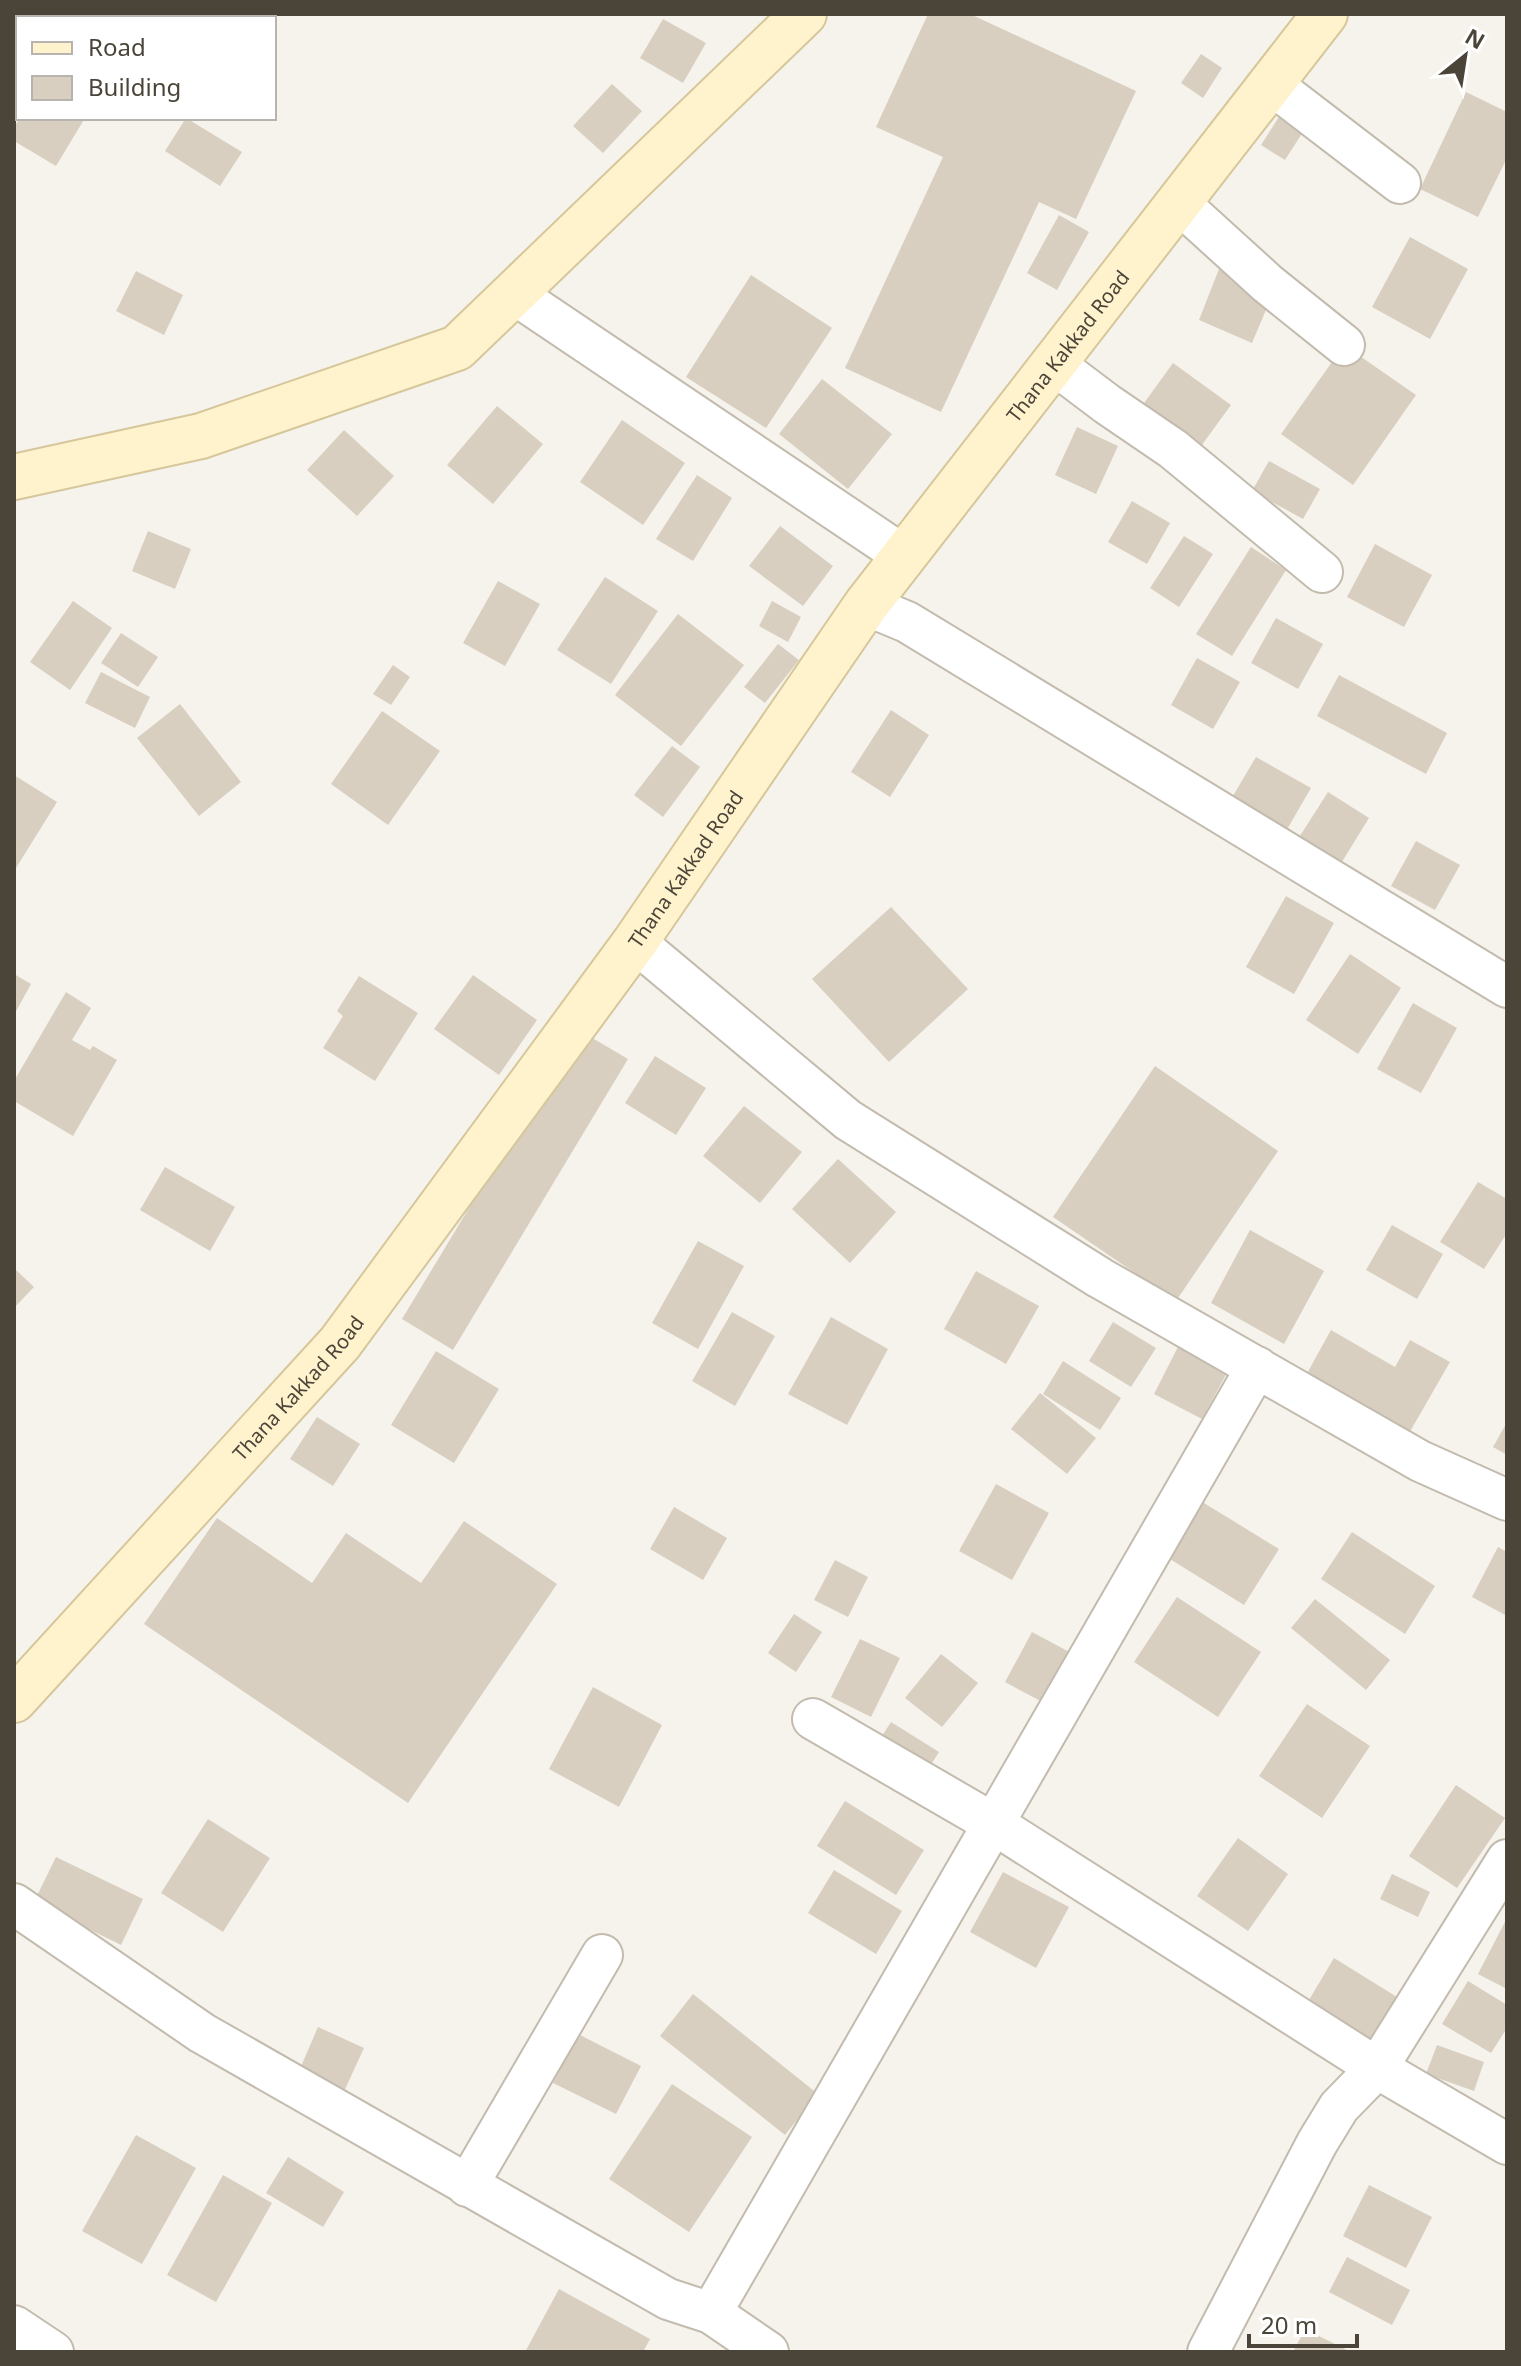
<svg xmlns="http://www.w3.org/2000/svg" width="1521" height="2366" font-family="'Noto Sans',sans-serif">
<rect width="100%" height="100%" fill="#f6f3ec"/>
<g fill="#d8cfc1">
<polygon points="139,14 217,14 215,18 146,18"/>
<polygon points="928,14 970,14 1136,91 1076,219 1039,202 941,412 845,368 943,157 876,127"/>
<polygon points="663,19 706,43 683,83 640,58"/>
<polygon points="1201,54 1222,68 1203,98 1181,83"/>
<polygon points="612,84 642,111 603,153 573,126"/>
<polygon points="1466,92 1507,112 1507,158 1478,217 1420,189"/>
<polygon points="1284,109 1308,124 1285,160 1261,145"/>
<polygon points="20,118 85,118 56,166 14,141 14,127"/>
<polygon points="186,118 242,152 220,186 165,151"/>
<polygon points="1059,215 1089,232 1057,290 1027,273"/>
<polygon points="1410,237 1468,269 1430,339 1372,307"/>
<polygon points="1219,269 1274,291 1252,343 1199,320"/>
<polygon points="136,271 183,295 164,335 116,311"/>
<polygon points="751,275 832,328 766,428 686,377"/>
<polygon points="1344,345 1416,395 1353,485 1281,434"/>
<polygon points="1173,363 1231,405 1199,449 1142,406"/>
<polygon points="822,379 892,434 848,489 779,434"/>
<polygon points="497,406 543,444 493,504 447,465"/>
<polygon points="622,420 685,463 643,525 580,482"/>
<polygon points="1077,427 1118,446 1096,494 1055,475"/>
<polygon points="344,430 394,476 357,516 307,470"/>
<polygon points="1269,461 1320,489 1303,519 1252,491"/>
<polygon points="697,475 732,498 693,561 656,539"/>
<polygon points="1132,501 1170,523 1147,564 1108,542"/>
<polygon points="780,526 833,566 803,606 749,566"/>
<polygon points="148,531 191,549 175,589 132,571"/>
<polygon points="1184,536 1213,554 1179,607 1150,588"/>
<polygon points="1375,544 1432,575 1404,627 1347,597"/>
<polygon points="1251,547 1286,570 1232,656 1196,634"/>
<polygon points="605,577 658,611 611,684 557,650"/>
<polygon points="498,581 540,604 505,666 463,643"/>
<polygon points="73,601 112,628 70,690 30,662"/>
<polygon points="772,601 801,617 788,642 759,626"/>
<polygon points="678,614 744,665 681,746 615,695"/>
<polygon points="1276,618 1323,644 1298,689 1251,663"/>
<polygon points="121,633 158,657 138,687 101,663"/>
<polygon points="778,644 799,660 765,703 744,687"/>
<polygon points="1197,658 1240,682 1213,729 1171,705"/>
<polygon points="393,665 410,677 391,705 373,694"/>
<polygon points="101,672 150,697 135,728 85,703"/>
<polygon points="1339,675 1447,733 1426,774 1317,716"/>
<polygon points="180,704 241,782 199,816 137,738"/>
<polygon points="891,710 929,735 890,797 851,772"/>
<polygon points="382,711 440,751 388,825 331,784"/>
<polygon points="672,746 700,767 663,817 634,795"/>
<polygon points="1256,757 1311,788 1282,838 1227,806"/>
<polygon points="14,775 57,802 16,868 14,866"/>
<polygon points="1328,792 1369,818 1340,865 1298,839"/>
<polygon points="1416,841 1460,865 1435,910 1391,886"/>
<polygon points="1286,896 1334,923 1294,994 1246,967"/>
<polygon points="891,907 968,989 889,1062 812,979"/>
<polygon points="1350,954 1401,988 1358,1054 1306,1020"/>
<polygon points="14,974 31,984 14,1015"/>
<polygon points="473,975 537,1020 499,1075 434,1029"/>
<polygon points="359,976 418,1013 375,1081 323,1048 343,1016 337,1011"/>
<polygon points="66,992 91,1008 72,1040 90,1050 93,1046 117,1060 73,1136 14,1101 14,1081"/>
<polygon points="1413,1003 1457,1028 1421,1093 1377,1069"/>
<polygon points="577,1029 628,1059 453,1350 402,1319"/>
<polygon points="655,1056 706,1088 676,1135 625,1103"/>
<polygon points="1155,1066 1278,1151 1176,1301 1053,1217"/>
<polygon points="744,1106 802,1152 760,1203 703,1156"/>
<polygon points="838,1159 896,1212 850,1263 792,1209"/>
<polygon points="165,1167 235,1207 210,1251 140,1210"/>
<polygon points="1478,1182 1507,1199 1507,1233 1484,1269 1440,1242"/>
<polygon points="1392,1225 1443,1254 1417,1299 1366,1270"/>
<polygon points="1250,1230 1324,1271 1284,1344 1211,1303"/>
<polygon points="698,1241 744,1266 698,1349 652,1323"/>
<polygon points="14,1268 34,1287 14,1308"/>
<polygon points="976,1271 1039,1306 1006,1364 944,1329"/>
<polygon points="732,1312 775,1336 735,1406 692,1381"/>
<polygon points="831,1317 888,1349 847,1425 788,1394"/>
<polygon points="1113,1322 1156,1348 1131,1387 1089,1361"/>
<polygon points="1331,1330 1395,1367 1410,1340 1450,1362 1408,1435 1305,1377"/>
<polygon points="1181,1341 1230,1367 1202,1419 1154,1394"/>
<polygon points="436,1351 499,1389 454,1463 391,1425"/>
<polygon points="1063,1361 1121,1398 1100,1430 1043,1394"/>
<polygon points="1040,1393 1096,1438 1067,1474 1011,1429"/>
<polygon points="317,1417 360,1444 333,1486 290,1459"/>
<polygon points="1507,1422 1507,1455 1493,1447"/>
<polygon points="996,1484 1049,1513 1012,1580 959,1551"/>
<polygon points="1191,1495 1279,1549 1244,1605 1157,1551"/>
<polygon points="674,1507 727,1538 703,1580 650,1549"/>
<polygon points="217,1518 312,1583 346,1533 421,1583 464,1521 557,1584 408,1803 144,1624"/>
<polygon points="1352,1532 1435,1586 1405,1634 1321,1579"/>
<polygon points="1498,1547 1507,1552 1507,1616 1472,1597"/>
<polygon points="835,1560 868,1577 848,1617 814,1600"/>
<polygon points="1177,1597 1261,1652 1218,1717 1134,1662"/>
<polygon points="1315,1599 1390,1660 1366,1690 1291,1628"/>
<polygon points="794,1614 822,1632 796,1672 768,1653"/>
<polygon points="1032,1632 1075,1655 1048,1705 1005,1682"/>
<polygon points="860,1639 900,1658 871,1717 831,1697"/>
<polygon points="941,1654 978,1683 942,1727 905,1698"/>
<polygon points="593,1687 662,1725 619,1807 549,1769"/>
<polygon points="1307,1704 1370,1746 1322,1818 1259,1776"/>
<polygon points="891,1722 939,1752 928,1769 880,1739"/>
<polygon points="1456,1785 1505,1818 1457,1888 1409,1856"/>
<polygon points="845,1801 924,1850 896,1895 817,1846"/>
<polygon points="208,1819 270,1858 223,1932 161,1893"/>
<polygon points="1238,1838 1288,1874 1248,1931 1197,1896"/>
<polygon points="56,1857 143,1899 121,1945 34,1902"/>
<polygon points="834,1870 902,1911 876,1954 808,1913"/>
<polygon points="1003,1872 1069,1907 1036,1968 970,1932"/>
<polygon points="1392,1874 1430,1892 1418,1917 1380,1899"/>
<polygon points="1507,1918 1507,1989 1478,1974"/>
<polygon points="1334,1958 1397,1997 1366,2048 1303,2010"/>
<polygon points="1468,1981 1507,2005 1507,2028 1491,2053 1442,2024"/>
<polygon points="693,1994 818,2094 785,2135 660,2036"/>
<polygon points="318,2027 364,2048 341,2098 296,2078"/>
<polygon points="578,2034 641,2066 616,2114 553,2083"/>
<polygon points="1437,2045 1484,2062 1474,2091 1426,2074"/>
<polygon points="672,2084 752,2137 689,2232 609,2179"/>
<polygon points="136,2135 196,2168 142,2264 82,2231"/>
<polygon points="288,2157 344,2192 323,2227 266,2193"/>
<polygon points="223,2175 272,2203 216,2302 167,2275"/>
<polygon points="1369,2185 1432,2217 1406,2268 1343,2236"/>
<polygon points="1347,2257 1410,2290 1392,2325 1329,2292"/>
<polygon points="559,2289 650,2339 643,2352 525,2352"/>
<polygon points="1305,2329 1351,2352 1293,2352"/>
</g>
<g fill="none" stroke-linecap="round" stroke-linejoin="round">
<g stroke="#c2bbae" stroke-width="44">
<g id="minor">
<polyline points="1271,84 1400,183"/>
<polyline points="1179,203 1268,284 1344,345"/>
<polyline points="513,293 904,556"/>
<polyline points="1054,364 1107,404 1173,449 1322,572"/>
<polyline points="866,605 907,622 1507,987"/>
<polyline points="635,942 848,1120 1100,1278 1420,1461 1507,1500"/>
<polyline points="813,1719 994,1824 1377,2068 1507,2144"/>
<polyline points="14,1904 202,2033 668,2299 711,2313 768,2352"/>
<polyline points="467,2186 602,1955"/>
<polyline points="711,2313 1257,1367"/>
<polyline points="14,2326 53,2352"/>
<polyline points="1208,2352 1317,2143 1339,2107 1377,2068 1507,1860"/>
</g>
</g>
<g stroke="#d6c79b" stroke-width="48">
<g id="secondary">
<polyline points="14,477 201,436 457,348 804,14"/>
<path id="s1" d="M 14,1700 L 340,1343 L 635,942 L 866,605 L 1325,14"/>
</g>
</g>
<use href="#minor" stroke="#fff" stroke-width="40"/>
<use href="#secondary" stroke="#fff3cd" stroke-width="44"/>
</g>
<g text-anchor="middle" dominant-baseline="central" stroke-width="6" stroke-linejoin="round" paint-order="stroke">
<g font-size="20" fill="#4b4439" stroke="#fff">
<text stroke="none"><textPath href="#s1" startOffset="1718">Thana Kakkad Road</textPath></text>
<text stroke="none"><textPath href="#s1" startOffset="1070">Thana Kakkad Road</textPath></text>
<text stroke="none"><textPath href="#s1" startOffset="422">Thana Kakkad Road</textPath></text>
</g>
</g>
<rect width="1521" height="2366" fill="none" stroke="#4b4439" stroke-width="32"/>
<rect x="16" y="16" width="260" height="104" fill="#ffffff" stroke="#b7b4b0" stroke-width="2"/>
<rect x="32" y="42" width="40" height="12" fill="#fff3cd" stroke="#b7b4b0" stroke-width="2"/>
<text x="88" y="56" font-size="24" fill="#4b4439">Road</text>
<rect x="32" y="76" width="40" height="24" fill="#d8cfc1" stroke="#b7b4b0" stroke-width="2"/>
<text x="88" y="96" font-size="24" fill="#4b4439">Building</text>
<g transform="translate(1465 56) rotate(30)" stroke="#ffffff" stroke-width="6" paint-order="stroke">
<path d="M0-6L14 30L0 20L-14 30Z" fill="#4b4439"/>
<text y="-12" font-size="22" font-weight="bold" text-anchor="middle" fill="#4b4439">N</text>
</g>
<path d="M1249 2334v12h108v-12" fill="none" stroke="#4b4439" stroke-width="4"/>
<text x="1261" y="2334" font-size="24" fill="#4b4439" stroke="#ffffff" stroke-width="6" paint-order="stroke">20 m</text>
</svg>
